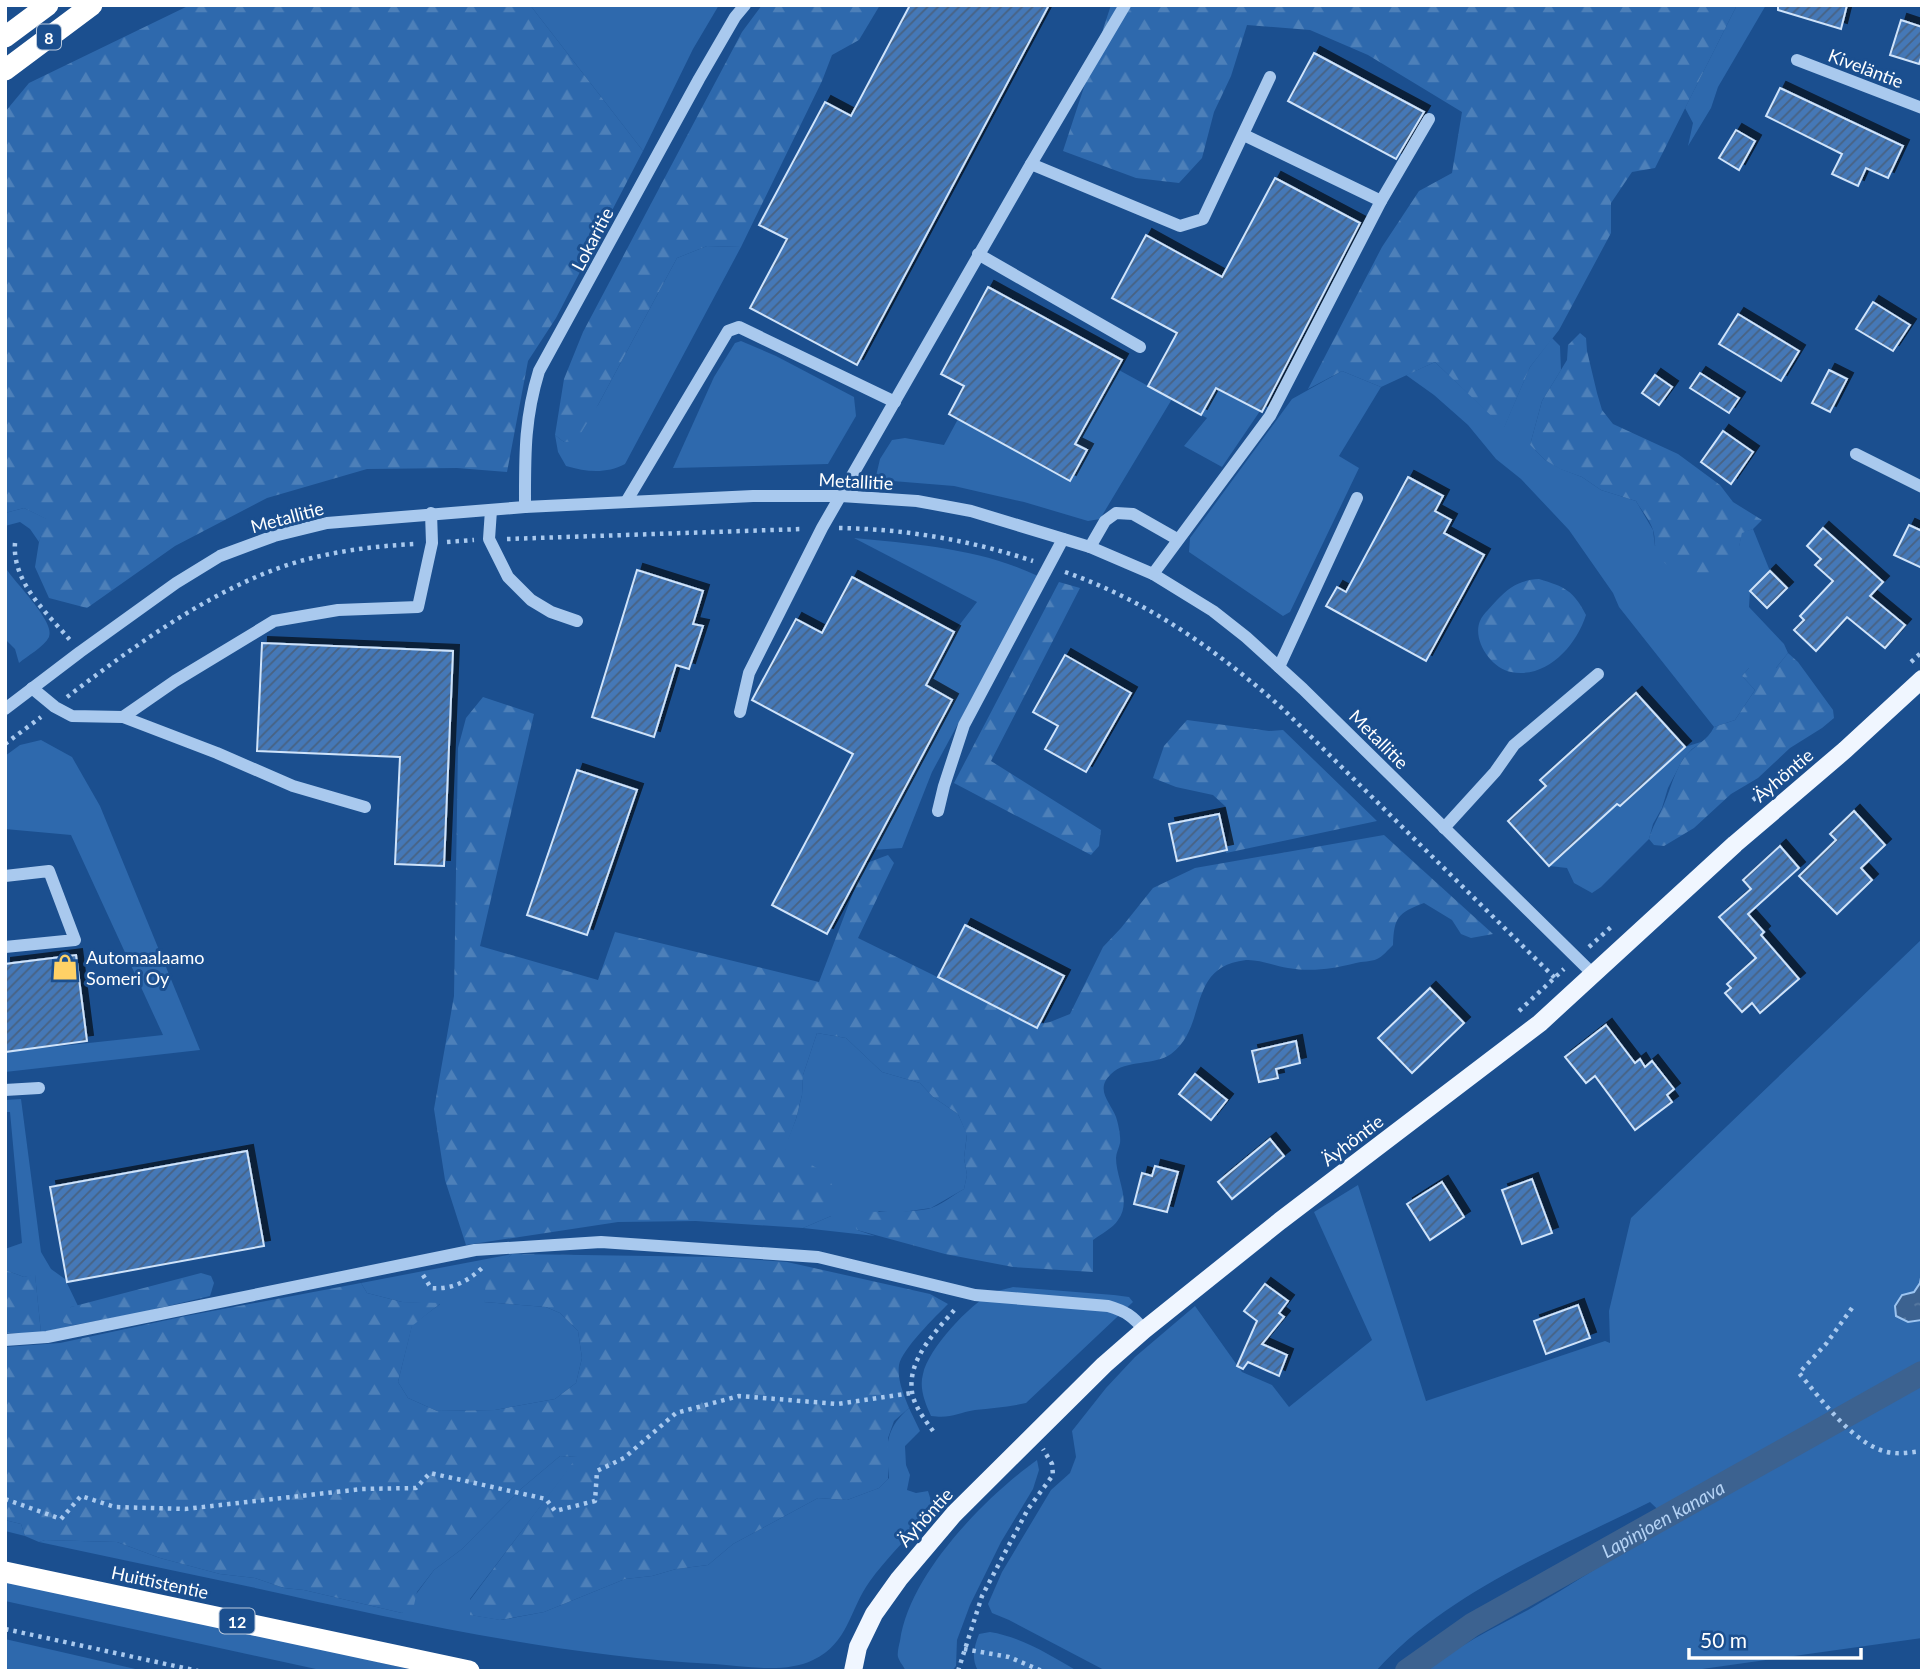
<svg xmlns="http://www.w3.org/2000/svg" width="1927" height="1676" font-family="Lato,sans-serif">
<defs>
<pattern id="forest-firs" width="22" height="20" patternUnits="userSpaceOnUse" patternTransform="scale(1.75)"><rect width="22" height="20" fill="#2e69ad"/><path d="M5 1l3.5 6h-7zM16 11l3.5 6h-7z" fill="#4d80b9"/></pattern>
<pattern id="water-ripples" width="26" height="14" patternUnits="userSpaceOnUse" patternTransform="scale(1.75)"><rect width="26" height="14" fill="#3c6290"/><path d="M2 4q2-2 4 0t4 0M15 11q2-2 4 0t4 0" fill="none" stroke="#597aa1"/></pattern>
<pattern id="building-hatch" width="6" height="6" patternUnits="userSpaceOnUse" patternTransform="scale(1.75)"><rect width="6" height="6" fill="#4478b7"/><path d="M-1 1l2-2M0 6l6-6M5 7l2-2" fill="none" stroke="#486282"/></pattern>
<filter id="shadow"><feDropShadow dx="6" dy="-6" stdDeviation="0" flood-color="#0009"/></filter>
</defs>
<rect width="100%" height="100%" fill="#1b4f8f"/>
<g fill="#2e69ad">
<polygon points="530,5 719,5 693,49 643,151"/>
<polygon points="1737,5 1766,5 1718,87 1711,108 1688,146 1693,123 1685,108"/>
<path d="M 707,246 L 741,247 L 625,464 C 606,474 587,472 566,466 L 558,452 L 555,435 L 564,442 L 598,405 L 677,258 Z"/>
<polygon points="1552,338 1560,346 1561,370 1542,401 1530,445 1545,460 1561,469 1582,477 1601,490 1636,501 1653,530 1655,546 1739,546 1742,532 1753,529 1770,571 1750,591 1749,607 1784,644 1788,653 1776,668 1749,668 1742,676 1755,690 1735,720 1714,727 1619,607 1613,593 1569,530 1521,479 1496,459 1468,425 1434,395 1406,375 1435,362 1504,427 1530,367"/>
<polygon points="741,341 776,356 854,397 856,416 828,464 673,468 714,377 735,343"/>
<polygon points="1117,369 1172,399 1100,519 1088,521 1024,502 954,486 880,480 876,476 880,459 892,440 905,438 944,445 958,419 1070,480 1087,451 1075,444"/>
<polygon points="1342,371 1381,387 1339,456 1359,468 1290,612 1283,616 1189,552 1190,538 1292,399"/>
<polygon points="1216,388 1260,411 1222,467 1184,446 1207,418 1201,415"/>
<polygon points="24,508 47,519 39,542 30,529 20,522 5,526 5,513"/>
<path d="M 854,538 C 916,544 982,549 1038,576 L 932,772 L 902,848 L 872,850 L 952,700 L 926,685 L 954,632 L 977,602 Z"/>
<path d="M 5,567 C 14,582 56,622 49,637 C 44,647 27,656 19,663 L 15,649 L 5,639 Z"/>
<polygon points="41,740 72,757 100,806 200,1050 5,1072 5,1052 163,1035 71,835 5,829 5,756 20,745"/>
<polygon points="1704,741 1692,749 1683,759 1668,788 1662,808 1653,824 1649,839 1601,887 1592,893 1574,883 1567,868 1549,866 1617,804 1620,806 1685,747"/>
<path d="M 1922,939 L 1922,1638 L 1688,1671 L 1427,1671 C 1458,1645 1493,1629 1528,1610 C 1571,1585 1613,1558 1655,1531 L 1673,1524 L 1650,1502 C 1558,1548 1446,1593 1376,1671 L 1106,1671 L 1009,1620 L 992,1613 L 988,1604 L 1002,1572 L 1051,1490 L 1070,1473 L 1076,1457 L 1072,1431 L 1106,1388 L 1135,1357 L 1195,1306 L 1242,1372 L 1272,1385 L 1289,1407 L 1372,1340 L 1314,1212 L 1358,1185 L 1426,1401 L 1605,1341 L 1610,1343 L 1609,1311 L 1631,1218 Z"/>
<polygon points="817,1033 846,1038 882,1072 920,1083 933,1097 958,1114 967,1134 964,1158 967,1175 964,1189 931,1208 896,1213 879,1211 857,1230 875,1236 803,1228 831,1216 795,1157 784,1149 796,1119 802,1095 803,1075"/>
<polygon points="21,1099 41,1252 51,1269 65,1279 78,1306 71,1307 64,1323 74,1325 41,1333 35,1275 24,1277 5,1270 5,1249 22,1243 10,1112 5,1112 5,1100"/>
<polygon points="512,1254 505,1262 484,1302 546,1307 560,1313 578,1331 582,1358 576,1383 555,1399 495,1410 437,1411 408,1398 398,1382 412,1325 440,1304 402,1302 367,1293 361,1283"/>
<path d="M 1013,1287 L 1114,1295 L 1129,1297 L 1133,1302 L 1026,1403 C 1009,1407 992,1408 975,1410 C 957,1413 951,1419 931,1416 C 925,1403 919,1388 923,1374 C 928,1349 970,1304 992,1293 C 998,1290 1007,1289 1013,1287 Z"/>
<path d="M 909,1408 L 920,1431 L 905,1446 L 906,1465 L 910,1475 L 907,1490 L 916,1493 L 928,1491 L 934,1510 C 912,1533 889,1555 870,1581 C 849,1610 849,1643 813,1660 C 784,1674 746,1666 714,1664 C 558,1656 404,1621 251,1587 C 180,1572 109,1557 39,1542 L 45,1540 L 117,1542 L 160,1558 L 220,1574 L 255,1578 L 284,1588 L 304,1590 L 402,1613 L 434,1570 L 462,1549 L 522,1488 L 560,1456 L 578,1457 L 470,1599 L 471,1615 L 501,1620 L 544,1612 L 625,1579 L 652,1576 L 676,1569 L 708,1565 L 733,1544 L 818,1498 L 847,1500 L 879,1488 L 889,1478 C 886,1447 884,1430 909,1408 Z"/>
<path d="M 1037,1460 L 1039,1470 L 1033,1489 L 1001,1542 L 970,1605 L 957,1640 L 956,1666 L 952,1671 L 906,1671 C 904,1667 899,1661 898,1657 C 897,1653 899,1645 900,1641 C 909,1575 984,1498 1037,1460 Z"/>
<polygon points="5,1520 21,1524 25,1536 5,1531"/>
<polygon points="5,1582 247,1631 416,1671 325,1671 5,1601"/>
<path d="M 990,1632 C 1021,1637 1050,1655 1077,1671 L 978,1671 C 971,1658 974,1647 979,1634 Z"/>
<polygon points="5,1639 144,1671 5,1671"/>
</g>
<g fill="url(#forest-firs)">
<polygon points="190,5 530,5 643,151 556,318 528,361 507,472 457,468 367,469 267,498 175,546 87,608 49,598 35,567 39,542 46,519 24,508 5,513 5,112 29,83"/>
<polygon points="762,5 880,5 859,40 832,55 822,81 741,247 707,246 677,258 598,405 576,441 564,442 555,435 564,379 583,332 742,32"/>
<polygon points="1111,5 1737,5 1655,168 1632,172 1611,203 1611,233 1559,330 1530,367 1504,428 1435,362 1381,387 1342,371 1308,389 1382,247 1419,191 1452,173 1462,112 1368,55 1310,30 1247,25 1231,76 1214,112 1202,158 1179,183 1136,178 1063,151"/>
<path d="M 1580,333 L 1586,338 L 1587,351 L 1597,393 L 1602,410 L 1613,424 L 1678,454 L 1720,485 L 1733,502 L 1762,520 L 1753,529 L 1742,533 C 1740,543 1738,555 1732,564 C 1715,584 1672,578 1659,556 C 1653,548 1656,538 1653,530 C 1650,520 1641,510 1636,501 L 1601,490 L 1582,477 L 1560,469 L 1545,460 L 1530,445 L 1542,401 L 1567,360 L 1568,345 Z"/>
<path d="M 1539,579 C 1565,587 1573,590 1586,615 C 1576,646 1547,679 1511,672 C 1491,668 1472,640 1480,621 C 1483,614 1492,606 1497,600 C 1510,586 1521,580 1539,579 Z"/>
<polygon points="1059,582 1080,588 991,761 1101,830 1099,846 1091,855 954,783"/>
<path d="M 1788,653 L 1798,662 L 1833,710 L 1834,718 L 1822,728 L 1790,748 L 1758,778 L 1731,794 L 1694,828 L 1664,846 L 1654,845 L 1649,839 C 1652,828 1657,820 1662,809 C 1670,792 1673,774 1684,758 C 1693,746 1708,741 1714,727 L 1735,720 L 1755,690 L 1742,676 L 1749,668 L 1776,668 Z"/>
<path d="M 483,697 L 534,714 L 480,946 L 598,980 L 615,932 L 819,982 L 864,864 L 888,855 L 894,863 L 858,938 L 1035,1025 L 1050,1022 L 1070,1014 L 1103,947 L 1121,928 L 1153,888 L 1195,868 L 1384,835 L 1493,934 L 1471,938 L 1461,934 L 1452,920 L 1424,903 C 1398,913 1394,917 1393,945 C 1388,950 1382,957 1377,959 C 1371,962 1362,961 1356,963 C 1332,969 1312,972 1288,968 C 1275,966 1258,959 1246,960 C 1185,967 1209,1026 1171,1054 C 1154,1066 1126,1059 1111,1074 C 1094,1090 1111,1103 1116,1117 C 1118,1123 1121,1136 1120,1143 C 1119,1148 1116,1153 1116,1158 C 1116,1179 1132,1201 1118,1220 C 1113,1228 1101,1234 1093,1240 L 1093,1272 L 1013,1267 L 945,1254 L 857,1230 L 853,1221 L 859,1213 C 883,1210 905,1213 928,1209 C 940,1206 953,1195 964,1189 L 967,1175 L 964,1158 L 967,1135 L 958,1114 L 933,1097 L 920,1083 L 882,1072 L 846,1038 L 817,1033 L 803,1075 L 802,1095 L 796,1119 L 785,1149 L 825,1173 L 837,1193 L 831,1216 L 803,1228 L 696,1221 L 618,1222 L 466,1245 L 445,1180 L 434,1109 L 454,996 L 458,748 L 466,718 Z"/>
<polygon points="1187,720 1269,731 1283,730 1377,821 1226,853 1230,826 1225,806 1213,795 1176,787 1153,778 1164,746"/>
<path d="M 512,1254 L 718,1257 L 787,1262 L 930,1294 L 948,1304 C 936,1316 902,1349 899,1365 C 897,1380 904,1395 909,1408 L 894,1421 L 888,1438 L 888,1479 L 879,1488 L 847,1500 L 818,1498 L 733,1544 L 708,1565 L 676,1569 L 652,1576 L 625,1579 L 544,1612 L 500,1620 L 470,1615 L 470,1600 L 577,1457 L 560,1456 L 522,1488 L 462,1549 L 434,1570 L 417,1592 L 414,1605 L 402,1613 L 304,1590 L 284,1588 L 255,1578 L 220,1574 L 160,1558 L 117,1542 L 45,1540 L 39,1542 L 25,1536 L 21,1524 L 5,1520 L 5,1347 L 60,1343 L 186,1316 L 361,1283 L 367,1293 L 402,1302 L 441,1303 L 412,1326 L 398,1382 L 408,1398 L 437,1411 L 495,1410 L 555,1399 L 576,1383 L 582,1358 L 578,1331 L 560,1313 L 546,1307 L 484,1302 L 486,1281 Z"/>
<polygon points="5,1270 24,1277 35,1274 41,1333 5,1333"/>
<polygon points="201,1273 211,1276 214,1283 210,1296 139,1313 74,1325 64,1323 61,1317 71,1307"/>
</g>
<polygon fill="url(#water-ripples)" stroke="#9cc4f0" stroke-width="2" points="1922,1272 1922,1320 1908,1322 1896,1316 1895,1306 1902,1295 1914,1292 1920,1283"/>
<g fill="none" stroke-linecap="round" stroke-linejoin="round">
<path stroke="#3c6290" stroke-width="24" id="s1" d="M 1407,1671 L 1472,1625 L 1922,1373"/>
</g>
<g fill="url(#building-hatch)" stroke="#cfe3fa" stroke-width="2" filter="url(#shadow)">
<polygon points="910,5 1049,5 857,365 750,308 787,239 759,225 825,102 851,116"/>
<polygon points="1778,5 1847,5 1841,29 1778,10"/>
<polygon points="1901,20 1922,27 1922,55 1919,64 1890,55"/>
<polygon points="1314,53 1424,112 1396,159 1288,101"/>
<polygon points="1780,88 1903,146 1888,178 1866,168 1858,186 1832,174 1842,154 1766,116"/>
<polygon points="1736,130 1755,141 1739,170 1719,158"/>
<polygon points="1275,178 1360,223 1262,412 1216,388 1201,415 1148,386 1177,333 1112,298 1146,235 1222,277"/>
<polygon points="988,287 1122,360 1075,444 1087,450 1070,481 949,414 964,386 941,374"/>
<polygon points="1873,302 1910,325 1893,351 1856,329"/>
<polygon points="1738,314 1799,351 1781,381 1719,344"/>
<polygon points="1829,370 1847,379 1830,412 1812,403"/>
<polygon points="1700,373 1739,398 1729,413 1690,388"/>
<polygon points="1655,375 1672,387 1659,405 1642,393"/>
<polygon points="1723,431 1753,452 1731,484 1701,462"/>
<polygon points="1408,477 1443,496 1435,511 1451,520 1444,533 1484,555 1426,661 1326,606 1337,587 1346,592"/>
<polygon points="1909,525 1922,531 1922,568 1894,555"/>
<polygon points="1823,528 1883,582 1870,596 1905,625 1885,648 1847,617 1816,651 1794,630 1804,620 1800,616 1833,581 1815,565 1821,559 1807,546"/>
<polygon points="637,570 703,591 693,624 703,626 689,669 676,665 654,737 592,717"/>
<polygon points="1770,571 1787,588 1767,608 1750,591"/>
<polygon points="852,577 954,632 926,685 952,700 827,934 772,905 853,754 752,700 796,619 822,633"/>
<polygon points="262,643 453,651 444,866 395,864 400,757 257,751"/>
<polygon points="1065,655 1131,693 1086,772 1045,749 1058,726 1033,712"/>
<polygon points="1636,693 1685,747 1620,806 1617,804 1549,866 1508,821 1546,786 1540,780"/>
<polygon points="577,770 637,790 587,935 527,915"/>
<polygon points="1854,811 1885,845 1861,868 1872,880 1837,914 1799,876 1836,840 1830,834"/>
<polygon points="1219,814 1227,850 1177,861 1169,824"/>
<polygon points="1780,846 1799,868 1748,914 1764,932 1761,935 1799,979 1760,1013 1752,1003 1742,1012 1725,993 1731,988 1727,984 1756,958 1719,917 1751,889 1743,880"/>
<polygon points="965,925 1064,976 1037,1028 938,977"/>
<polygon points="76,955 87,1041 5,1052 5,964"/>
<polygon points="1430,988 1464,1023 1412,1073 1378,1038"/>
<polygon points="1606,1025 1635,1063 1640,1059 1645,1067 1652,1061 1674,1089 1667,1095 1672,1102 1635,1130 1595,1076 1586,1083 1565,1057"/>
<polygon points="1296,1041 1300,1063 1276,1069 1278,1078 1259,1082 1252,1051"/>
<polygon points="1195,1074 1227,1100 1211,1120 1179,1094"/>
<polygon points="1270,1139 1284,1156 1232,1199 1218,1182"/>
<polygon points="247,1151 264,1246 67,1282 50,1187"/>
<polygon points="1155,1166 1178,1172 1167,1212 1134,1204 1142,1173 1152,1176"/>
<polygon points="1532,1179 1552,1233 1522,1244 1502,1190"/>
<polygon points="1442,1182 1464,1217 1430,1240 1407,1204"/>
<polygon points="1265,1284 1288,1301 1279,1313 1284,1317 1262,1344 1287,1355 1279,1376 1248,1362 1243,1369 1237,1366 1257,1321 1244,1311"/>
<polygon points="1578,1305 1590,1338 1546,1354 1534,1321"/>
</g>
<g fill="none" stroke-linecap="round" stroke-linejoin="round">
<g stroke="#a9c9ee" stroke-width="4.5" stroke-dasharray="3.5 5" stroke-linecap="butt">
<path d="M 839,528 C 905,529 970,540 1033,561"/>
<polyline points="507,539 802,529"/>
<polyline points="447,542 474,540"/>
<path d="M 15,543 C 12,582 46,612 70,640"/>
<path d="M 1065,572 C 1148,601 1218,651 1283,709 L 1555,978"/>
<polyline points="1911,662 1922,652"/>
<path d="M 67,697 C 137,644 222,581 308,559 C 343,550 378,546 414,544"/>
<polyline points="5,744 41,717"/>
<polyline points="1753,800 1781,776"/>
<polyline points="1589,947 1611,927"/>
<polyline points="1519,1011 1564,969"/>
<path d="M 423,1275 L 431,1288 C 452,1290 469,1281 484,1266"/>
<path d="M 1852,1308 L 1826,1344 L 1799,1373 C 1821,1399 1858,1451 1894,1453 C 1903,1454 1913,1452 1922,1451"/>
<path d="M 933,1431 C 925,1420 914,1406 912,1392 C 907,1359 937,1330 957,1307"/>
<polyline points="5,1499 61,1519 81,1496 115,1507 185,1509 362,1489 416,1488 430,1473 546,1499 555,1511 595,1501 597,1471 624,1458 676,1413 739,1396 838,1404 912,1393"/>
<polyline points="5,1629 198,1671"/>
<polyline points="964,1649 1009,1657 1042,1671"/>
<polyline points="958,1671 982,1596 1028,1509 1053,1475 1052,1464 1043,1449"/>
</g>
<g stroke="#a9c9ee" stroke-width="12">
<polyline points="1797,60 1922,108"/>
<polyline points="1244,135 1381,201"/>
<polyline points="1031,164 1125,5"/>
<polyline points="978,254 1140,347"/>
<polyline points="1856,454 1922,487"/>
<polyline points="626,502 728,331 739,327 895,402"/>
<path d="M 525,507 C 525,456 524,420 539,371 L 699,79 L 735,17 L 745,5"/>
<polyline points="491,510 489,539 508,577 531,600 551,612 577,621"/>
<polyline points="1090,547 1105,521 1116,513 1133,514 1177,539"/>
<polyline points="1153,574 1270,416 1381,201 1429,119"/>
<polyline points="1279,667 1357,498"/>
<polyline points="32,688 55,707 72,716 123,717 175,681 274,621 338,610 418,607 432,543 431,513"/>
<polyline points="5,709 80,652 176,583 220,556 274,536 327,523 525,507 753,496 841,496 917,501 971,511 1090,547 1153,574 1213,611 1246,637 1303,689 1593,974"/>
<polyline points="740,712 749,673 822,528 1031,164 1180,226 1203,219 1270,77"/>
<polyline points="123,717 217,753 293,786 365,807"/>
<polyline points="938,811 944,786 964,725 1063,539"/>
<polyline points="1444,828 1495,772 1514,745 1598,674"/>
<polyline points="5,876 49,871 75,940 5,947"/>
<polyline points="5,1090 39,1088"/>
<path d="M 5,1340 L 47,1337 L 475,1250 L 601,1242 L 818,1257 L 975,1295 L 1108,1306 C 1125,1311 1133,1316 1144,1330"/>
</g>
<polyline stroke="#f0f6ff" stroke-width="18" points="853,1671 858,1647 874,1614 899,1579 954,1514 1104,1365 1144,1330 1280,1221 1540,1023 1735,844 1845,750 1922,679"/>
<g stroke="#fff" stroke-width="21">
<polyline points="5,37 48,5"/>
<polyline points="5,70 92,5"/>
<polyline points="5,1572 469,1671"/>
</g>
</g>
<defs>
<g id="shop-bare" transform="scale(2.1)"><path d="M-5-2.5h2.3a2.7 3.5 0 0 1 5.4 0H5L5.5 6h-11ZM-1.5-2.5h3a1.5 2.3 0 0 0-3 0Z" fill="#ffd166" stroke="#1b4f8f" stroke-width="2.5" paint-order="stroke"/></g>
</defs>
<g fill-rule="evenodd">
<use href="#shop-bare" x="65" y="967"/>
</g>
<g text-anchor="middle" dominant-baseline="central" stroke-width="6" stroke-linejoin="round" paint-order="stroke">
<g fill="#1b4f8f" stroke="#bbcadd" stroke-width="2">
<rect x="37" y="24.5" width="24" height="25" rx="5"/>
<rect x="219.5" y="1608.5" width="35" height="25" rx="5"/>
</g>
<g font-size="16" font-weight="bold" fill="#fff">
<text x="49" y="37">8</text>
<text x="237" y="1621">12</text>
</g>
<g font-size="18" fill="#fff" stroke="#1b4f8f">
<text transform="translate(1866 68) rotate(21)">Kiveläntie</text>
<text transform="translate(592 239) rotate(-62)">Lokaritie</text>
<text transform="translate(856 481) rotate(3)">Metallitie</text>
<text transform="translate(287 517) rotate(-15)">Metallitie</text>
<text transform="translate(1379 739) rotate(45)">Metallitie</text>
<text transform="translate(1783 775) rotate(-40)">Äyhöntie</text>
<text transform="translate(1352 1140) rotate(-37)">Äyhöntie</text>
<text transform="translate(925 1517) rotate(-48)">Äyhöntie</text>
<text transform="translate(160 1582) rotate(12)">Huittistentie</text>
</g>
<g font-size="18" fill="#fff" stroke="#1b4f8f" text-anchor="start">
<text x="86" y="957">Automaalaamo<tspan x="86" dy="21">Someri Oy</tspan></text>
</g>
<g font-size="19" font-style="italic" fill="#b5d3f5" stroke="#1b4f8f">
<text stroke="none"><textPath href="#s1" startOffset="298">Lapinjoen kanava</textPath></text>
</g>
</g>
<rect width="1927" height="1676" fill="none" stroke="#ffffff" stroke-width="14"/>
<path d="M1689 1648v10h172v-10" fill="none" stroke="#ffffff" stroke-width="3.5"/>
<text x="1700" y="1648" font-size="21" fill="#ffffff" stroke="#1b4f8f" stroke-width="5" paint-order="stroke">50 m</text>
</svg>
